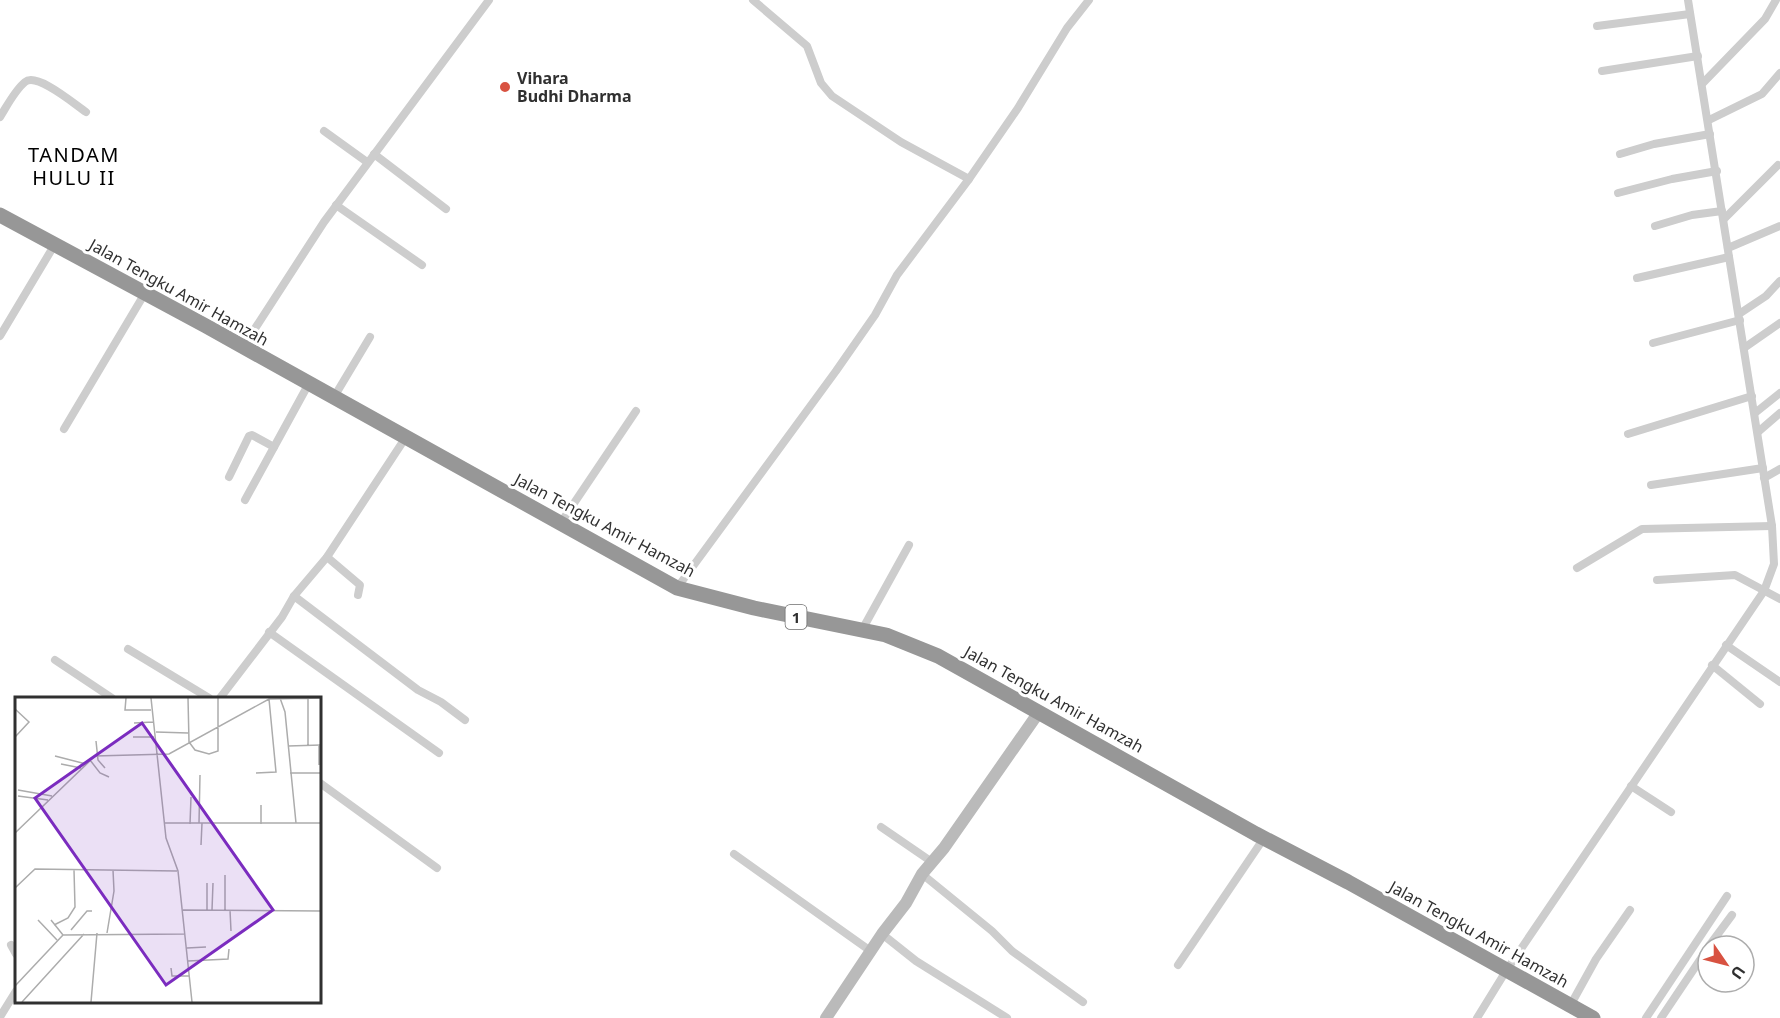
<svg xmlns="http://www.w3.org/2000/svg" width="1780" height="1018" font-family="'Noto Sans',sans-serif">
<rect width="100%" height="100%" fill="#fff"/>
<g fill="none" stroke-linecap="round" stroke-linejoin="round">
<g stroke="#cdcdcd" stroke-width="8">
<polyline points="753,0 807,46 821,83 832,96 901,142 969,179"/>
<polyline points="1597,26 1690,14"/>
<polyline points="1602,71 1698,56"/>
<polyline points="1702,84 1765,19 1776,0"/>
<path d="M 0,117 C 7,106 15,90 25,82 C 37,72 74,104 86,112"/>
<polyline points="1709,120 1762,94 1780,73"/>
<polyline points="324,131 367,162"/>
<polyline points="374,154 446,209"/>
<polyline points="1620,154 1654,144 1710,134"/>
<polyline points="1618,193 1672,179 1717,171"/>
<polyline points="336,205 422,265"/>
<polyline points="1724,219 1778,165"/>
<polyline points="1655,226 1692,215 1722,211"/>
<polyline points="1728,248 1780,226"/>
<polyline points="1637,278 1729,257"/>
<polyline points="1739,314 1766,296 1780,281"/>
<polyline points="0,336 55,244"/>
<polyline points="1653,343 1740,320"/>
<polyline points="243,347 324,222 489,0"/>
<polyline points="1744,348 1780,323"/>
<polyline points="334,397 370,337"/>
<polyline points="1755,413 1780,393"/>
<polyline points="64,429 145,293"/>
<polyline points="1758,432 1780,413"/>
<polyline points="1628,434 1752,396"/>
<polyline points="229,477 249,436 252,435 274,447"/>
<polyline points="1764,478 1780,469"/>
<polyline points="1651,485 1763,468"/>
<polyline points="245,500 308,385"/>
<polyline points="560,524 636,411"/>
<polyline points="327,557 360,585 358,595"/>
<polyline points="1577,568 1642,529 1772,526"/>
<polyline points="1657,580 1735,575 1780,599"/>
<polyline points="677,588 836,371 875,315 897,275 969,179 1018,108 1067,28 1089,0"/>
<polyline points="294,596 418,690 441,702 465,720"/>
<polyline points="862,630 909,545"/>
<polyline points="269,632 439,753"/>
<polyline points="1726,645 1780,682"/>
<polyline points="128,649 209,698"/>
<polyline points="55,660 112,698"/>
<polyline points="1712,665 1760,704"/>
<polyline points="220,698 282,617 294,596 327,557 406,437"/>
<polyline points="320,783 437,868"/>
<polyline points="1631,786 1671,812"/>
<polyline points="881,827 932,862"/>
<polyline points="734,854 872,952"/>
<polyline points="922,874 992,931 1012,951 1083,1002"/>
<polyline points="882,934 916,961 1007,1018"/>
<polyline points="11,945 16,954"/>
<polyline points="1709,946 1732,915"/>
<polyline points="1178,965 1264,838"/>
<polyline points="1570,1006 1596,959 1630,910"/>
<polyline points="0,1017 16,991"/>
<polyline points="1477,1018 1506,971 1764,591 1774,564 1772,526 1688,0"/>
<polyline points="1646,1018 1727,896"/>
<polyline points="1661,1018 1708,948"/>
</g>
<polyline stroke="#bababa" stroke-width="12" points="826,1018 882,934 906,903 922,874 944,848 1039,712"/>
<polyline stroke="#979797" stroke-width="15" points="0,215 206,326 677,588 754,608 886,635 938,656 1256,834 1348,882 1593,1018"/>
</g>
<circle fill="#d85241" stroke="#fff" stroke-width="2" cx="505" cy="87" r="6"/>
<g text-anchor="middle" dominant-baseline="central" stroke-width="6" stroke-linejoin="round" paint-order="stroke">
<rect fill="#fff" stroke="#6e6e6e" stroke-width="1.5" x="785.5" y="605" width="21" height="24" rx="4.5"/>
<g font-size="15" font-weight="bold" fill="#303030">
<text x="796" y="617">1</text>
</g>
<g font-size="16" font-weight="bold" fill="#303030" stroke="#fff" text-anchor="start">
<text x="517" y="78">Vihara<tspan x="517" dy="18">Budhi Dharma</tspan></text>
</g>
<g font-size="16" fill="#303030" stroke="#fff">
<text transform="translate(179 292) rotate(29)">Jalan Tengku Amir Hamzah</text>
<text transform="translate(605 525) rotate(28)">Jalan Tengku Amir Hamzah</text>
<text transform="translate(1054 699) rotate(29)">Jalan Tengku Amir Hamzah</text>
<text transform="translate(1479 934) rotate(29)">Jalan Tengku Amir Hamzah</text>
</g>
<g font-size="20" letter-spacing="1.5" fill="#000" stroke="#fff">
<text x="74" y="154">TANDAM<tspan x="74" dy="23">HULU II</tspan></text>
</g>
</g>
<g transform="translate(15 697)">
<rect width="306" height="306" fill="#fff"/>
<path fill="none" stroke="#acacac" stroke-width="1.5" d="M 111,1 L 110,13 L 136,13M 136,1 L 151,141 L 163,174 L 177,305M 173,1 L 174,45 L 180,53 L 194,57 L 203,54 L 203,1M 265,1 L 270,15 L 281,126M 293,1 L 293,48M 0,12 L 14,25 L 0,40M 119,26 L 138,25M 141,35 L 173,36M 118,40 L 139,40M 81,44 L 83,63 L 90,71M 273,49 L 306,48M 40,59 L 71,67M 75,63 L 85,76 L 94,80M 46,67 L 66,71M 304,68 L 304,48M 241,76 L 261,75 L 254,2M 275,76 L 306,76M 3,93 L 37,99M 3,99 L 33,103M 150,126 L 306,126M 184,126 L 185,78M 175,127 L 176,100M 246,127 L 246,108M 0,136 L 80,59 L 154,57 L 254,2 L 306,1M 186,148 L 187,126M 0,191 L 20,172 L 162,174M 168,213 L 306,214M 192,213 L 192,186M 197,213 L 198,186M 210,213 L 210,178M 215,213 L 216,234M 23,223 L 42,243M 36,223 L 48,238M 39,228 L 53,221 L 60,210 L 59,173M 56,233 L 72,214 L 77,214M 92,236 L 99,194 L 98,173M 172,251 L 191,250M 173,264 L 213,262 L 214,252M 156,271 L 157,279 L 174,279M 0,289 L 48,238 L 169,237M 7,305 L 69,237M 76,305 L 82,236"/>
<path fill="#7b2cbf" fill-opacity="0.15" stroke="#7b2cbf" stroke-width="3" d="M 127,26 L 258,213 L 151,288 L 20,101 Z"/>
<rect width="306" height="306" fill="none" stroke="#303030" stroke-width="3"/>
</g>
<g transform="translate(1726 964) rotate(125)"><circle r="28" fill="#ffffff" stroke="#acacac" stroke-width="1.5"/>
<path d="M0-4.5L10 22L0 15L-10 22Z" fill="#d85241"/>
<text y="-9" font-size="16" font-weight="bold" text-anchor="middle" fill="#303030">U</text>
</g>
</svg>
